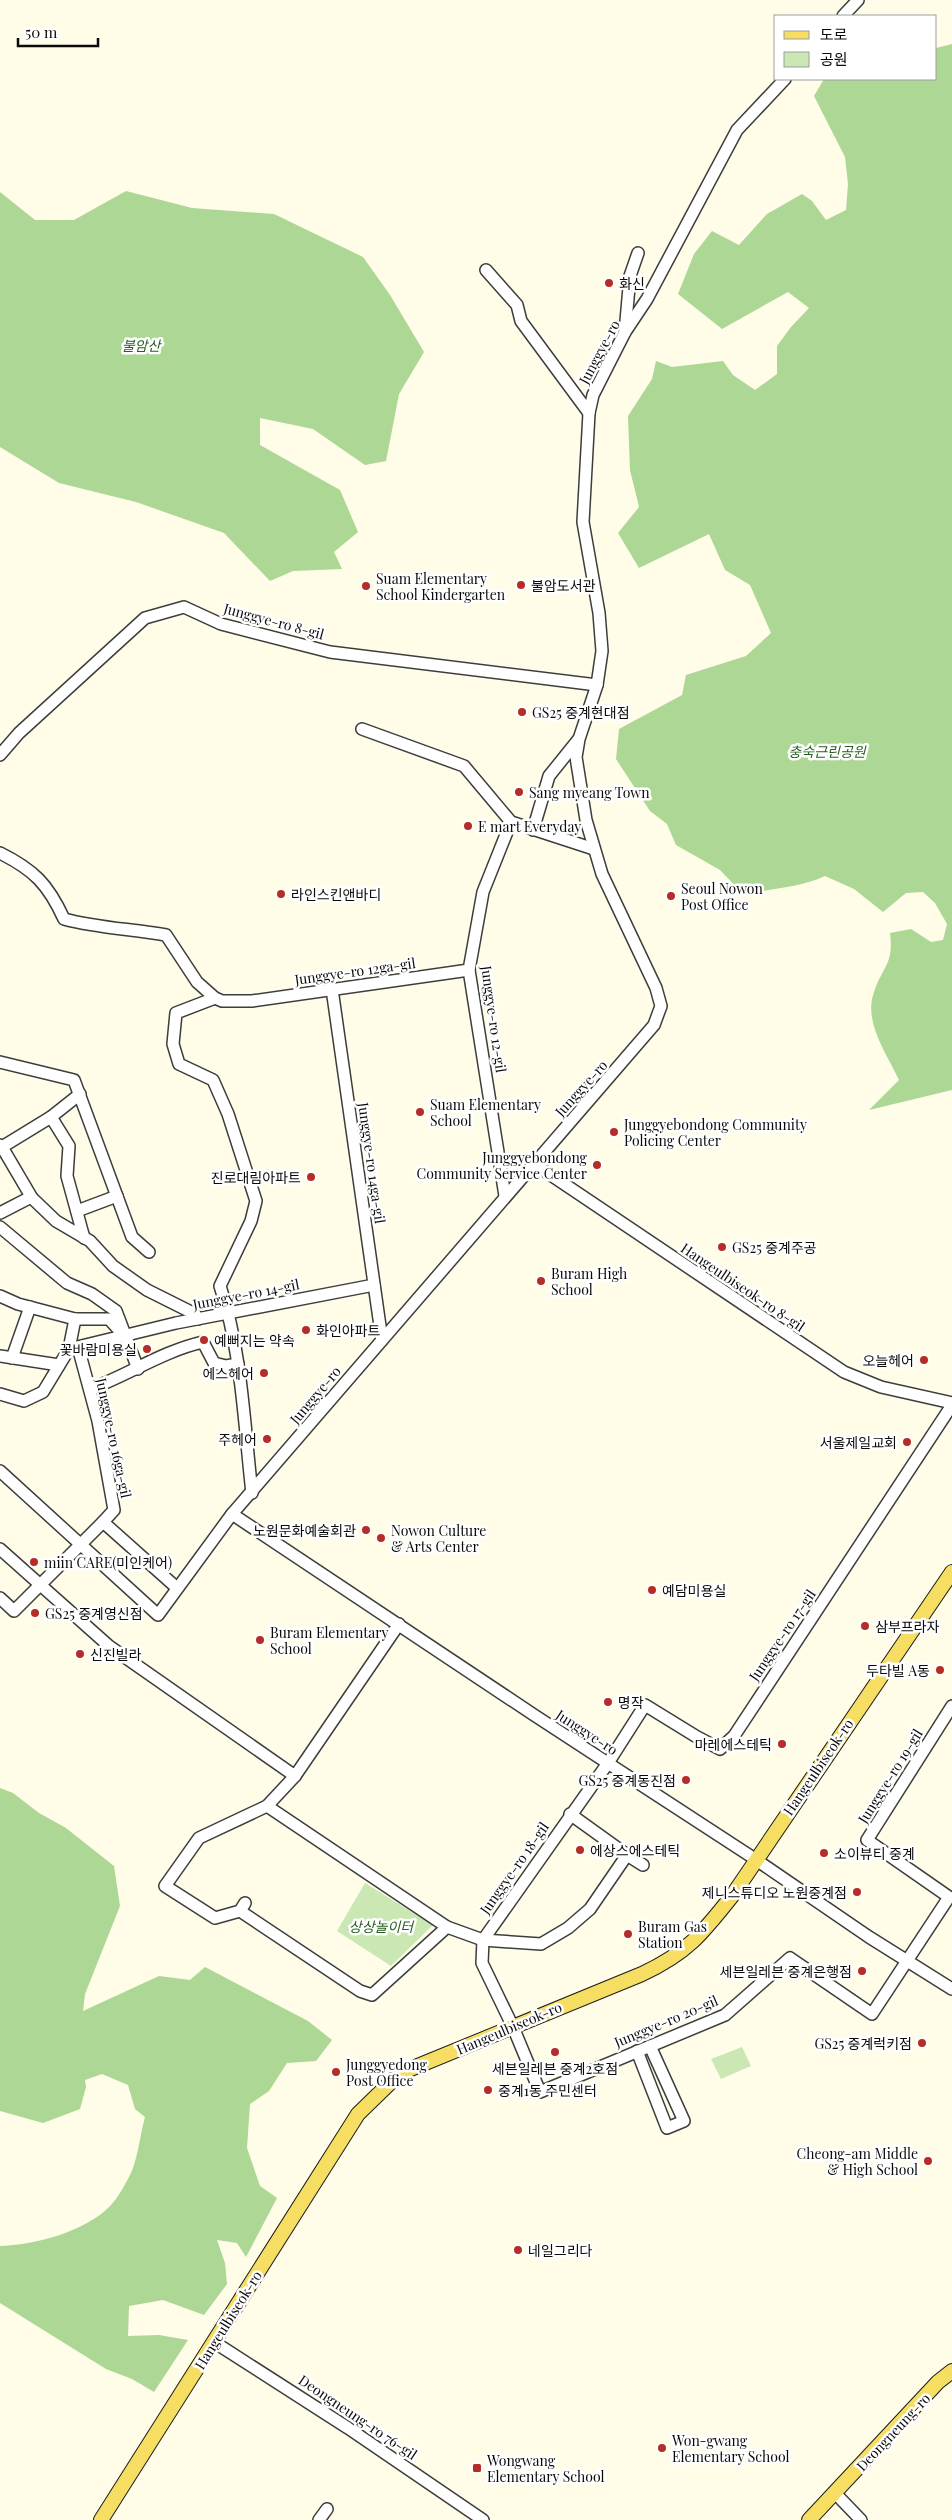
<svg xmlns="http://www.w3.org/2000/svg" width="952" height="2520" font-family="'Playfair Display','Noto Sans KR',serif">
<rect width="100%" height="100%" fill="#fffce8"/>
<g fill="#cae7b4">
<polygon points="365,1883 433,1925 391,1966 337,1931"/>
<polygon points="742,2047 751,2066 721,2079 711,2059"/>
</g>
<g fill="#acd794">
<path d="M 952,44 L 952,1090 L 869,1110 L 899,1080 C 887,1054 863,1022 874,992 C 883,966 894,964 890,933 L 911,929 L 931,942 L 943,940 L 947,924 L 935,903 L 923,892 L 906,893 L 883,912 L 854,889 L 825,876 C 799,888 771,888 744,895 L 720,870 L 676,845 L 667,824 L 650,811 L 616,759 L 619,729 L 682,695 L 686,675 L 746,656 L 771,633 L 750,585 L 725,570 L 709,534 L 639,568 L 618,533 L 639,507 L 630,470 L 628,416 L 652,379 L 656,361 L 672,367 L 723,361 L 733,375 L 755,390 L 777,374 L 777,346 L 791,327 L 809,308 L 788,292 L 722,329 L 678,294 L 694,254 L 712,231 L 739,245 L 767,214 L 802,194 L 812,201 L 826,220 L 846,210 L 848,184 L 845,157 L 814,96 L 824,79 L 936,79 L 936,48 Z"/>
<polygon points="126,191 192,208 274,214 363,257 390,295 424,352 399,394 386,461 365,465 313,429 260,418 260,445 340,490 358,532 334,552 342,569 293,571 270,581 224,533 136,502 59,483 0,447 0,192 35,220 74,220"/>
<path d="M 0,1788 L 13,1793 L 39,1813 L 66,1828 L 114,1866 L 120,1906 L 85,1994 L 83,2011 L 159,1976 L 190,1980 L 205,1967 L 308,2021 L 332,2040 L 316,2061 L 287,2063 L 269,2091 L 250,2104 L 247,2148 L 260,2186 L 277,2198 L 246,2257 L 237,2243 L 217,2240 L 225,2263 L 227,2284 L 204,2315 L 163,2300 L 129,2306 L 128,2336 L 159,2335 L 188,2340 L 154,2392 L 132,2379 L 106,2369 L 0,2303 L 0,2246 C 34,2245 85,2232 110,2206 C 118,2198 126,2183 131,2173 C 138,2157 140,2135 145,2117 L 135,2109 L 128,2085 L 102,2074 L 85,2080 L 86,2087 L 80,2109 L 43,2123 L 0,2111 Z"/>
</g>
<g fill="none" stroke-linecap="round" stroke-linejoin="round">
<g stroke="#3d3d3d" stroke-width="14">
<g id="minor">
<polyline points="843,16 858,0"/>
<polyline points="785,79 737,130 647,299 625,332 593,395 589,413 583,522 599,613 602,651 597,685 579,739 576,757 586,820 602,874 656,988 661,1006 654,1025 232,1514 534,1715 755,1859 869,1937 952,1989"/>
<polyline points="486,270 517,305 521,321 589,413"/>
<polyline points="625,332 630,276 638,253"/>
<polyline points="362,729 464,766 511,822 594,849"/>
<polyline points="0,755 19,733 145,618 184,607 221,624 330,652 597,685"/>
<polyline points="533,830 549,776 578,740"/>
<path d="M 0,853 C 34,870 48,884 64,919 C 97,928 132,929 166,935 L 197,982 L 215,998 L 222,1001 L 252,1001 L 469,970"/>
<polyline points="332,989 382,1340"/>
<path d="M 215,998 L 176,1013 L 173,1044 L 179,1064 L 213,1080 L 228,1114 L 256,1201 L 251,1221 L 220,1286 C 242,1352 244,1424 252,1493"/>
<polyline points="0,1062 74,1080 132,1237 149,1252"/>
<polyline points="51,1117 69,1146 67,1176 84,1238"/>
<polyline points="0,1145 2,1147 51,1117 80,1094"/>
<polyline points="0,1148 2,1147 32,1198 56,1221 90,1241 113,1266 147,1290 195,1314 198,1319"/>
<polyline points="533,1163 844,1372 881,1387 952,1403"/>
<polyline points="505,1196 469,970 483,892 511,822"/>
<polyline points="77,1211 117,1196"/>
<polyline points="0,1213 31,1197"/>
<polyline points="0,1227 67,1283 92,1294 116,1311 138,1369"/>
<polyline points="0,1296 18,1304 75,1319 109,1319 120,1331"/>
<polyline points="78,1347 98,1421 114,1510 103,1522 177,1588"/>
<polyline points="69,1349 75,1319"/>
<polyline points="0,1356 59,1365"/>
<polyline points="12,1358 30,1307"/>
<path d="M 90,1389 C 128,1375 163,1351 203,1342 L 214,1363 L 226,1366 L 238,1364"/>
<polyline points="0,1394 24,1401 43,1392 69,1349 176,1323 374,1285"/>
<polyline points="952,1405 734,1736 720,1749 697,1737 645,1705 608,1763 483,1940 482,1963 513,2027 540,2092 725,2015 790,1958 872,2014 949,1897 867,1840 952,1706"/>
<polyline points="0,1471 158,1615 232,1514"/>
<polyline points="0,1549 109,1646 295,1776 399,1624"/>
<polyline points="0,1598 14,1611 103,1522"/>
<polyline points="267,1806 447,1927"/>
<polyline points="627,1855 643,1865"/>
<polyline points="245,1903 240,1911 215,1918 165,1886 199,1838 267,1806 295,1776"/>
<polyline points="240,1911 360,1991 372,1995 447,1927 483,1940 541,1944 568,1928 590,1909 627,1855 570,1814"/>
<polyline points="637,2051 667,2128 684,2121 650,2046"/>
<polyline points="214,2342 348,2428 483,2520"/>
<polyline points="835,2493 861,2520"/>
<polyline points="319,2520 327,2509"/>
</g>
</g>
<g stroke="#1b1b1b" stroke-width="16">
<g id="major">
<path d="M 101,2520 L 358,2114 L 393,2080 L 408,2070 L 642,1974 C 687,1953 702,1934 732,1896 L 952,1572"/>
<polyline points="809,2520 938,2382 952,2371"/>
</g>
</g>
<use href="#minor" stroke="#fff" stroke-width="11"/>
<use href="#major" stroke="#f5de62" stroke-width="14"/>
</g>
<g fill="#b62c27" stroke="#fff" stroke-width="2">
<circle cx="609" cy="283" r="5"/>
<circle cx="521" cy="585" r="5"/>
<circle cx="366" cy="586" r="5"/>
<circle cx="522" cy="712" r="5"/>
<circle cx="519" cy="792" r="5"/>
<circle cx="468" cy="826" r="5"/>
<circle cx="281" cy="894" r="5"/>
<circle cx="671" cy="896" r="5"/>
<circle cx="420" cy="1112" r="5"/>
<circle cx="614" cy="1132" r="5"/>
<circle cx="597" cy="1165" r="5"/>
<circle cx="311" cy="1177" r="5"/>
<circle cx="722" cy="1247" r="5"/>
<circle cx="541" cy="1281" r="5"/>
<circle cx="306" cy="1330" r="5"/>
<circle cx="204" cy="1340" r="5"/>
<circle cx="147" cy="1349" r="5"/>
<circle cx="924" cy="1360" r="5"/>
<circle cx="264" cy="1373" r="5"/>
<circle cx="267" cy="1439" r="5"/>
<circle cx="907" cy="1442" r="5"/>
<circle cx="366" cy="1530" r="5"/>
<circle cx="381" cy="1538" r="5"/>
<circle cx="34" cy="1562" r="5"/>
<circle cx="652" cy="1590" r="5"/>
<circle cx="35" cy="1613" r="5"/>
<circle cx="865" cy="1626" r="5"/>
<circle cx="260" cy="1640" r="5"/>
<circle cx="80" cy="1654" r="5"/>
<circle cx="940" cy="1670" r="5"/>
<circle cx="608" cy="1702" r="5"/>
<circle cx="782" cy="1744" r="5"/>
<circle cx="686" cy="1780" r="5"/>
<circle cx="580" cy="1850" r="5"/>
<circle cx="824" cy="1853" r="5"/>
<circle cx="857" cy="1892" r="5"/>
<circle cx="628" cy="1934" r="5"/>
<circle cx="862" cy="1971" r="5"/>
<circle cx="922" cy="2043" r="5"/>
<circle cx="555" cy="2052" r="5"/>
<circle cx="336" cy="2072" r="5"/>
<circle cx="488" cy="2090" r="5"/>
<circle cx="928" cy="2161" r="5"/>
<circle cx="518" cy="2250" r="5"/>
<circle cx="662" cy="2448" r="5"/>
<rect x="472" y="2463" width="10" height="10" rx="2.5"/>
</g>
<g text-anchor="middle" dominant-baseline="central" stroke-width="5" stroke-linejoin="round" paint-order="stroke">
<g font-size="14" fill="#0a0a0a" stroke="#fff" text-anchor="start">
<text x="619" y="283">화신</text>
<text x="376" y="578">Suam Elementary<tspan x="376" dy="16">School Kindergarten</tspan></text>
<text x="531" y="585">불암도서관</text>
<text x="532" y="712">GS25 중계현대점</text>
<text x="529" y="792">Sang myeang Town</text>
<text x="478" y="826">E mart Everyday</text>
<text x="681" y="888">Seoul Nowon<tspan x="681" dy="16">Post Office</tspan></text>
<text x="291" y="894">라인스킨앤바디</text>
<text x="430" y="1104">Suam Elementary<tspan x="430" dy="16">School</tspan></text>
<text x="624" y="1124">Junggyebondong Community<tspan x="624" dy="16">Policing Center</tspan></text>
<text x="587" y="1157" text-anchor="end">Junggyebondong<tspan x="587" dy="16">Community Service Center</tspan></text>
<text x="301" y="1177" text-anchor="end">진로대림아파트</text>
<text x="732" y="1247">GS25 중계주공</text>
<text x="551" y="1273">Buram High<tspan x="551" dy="16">School</tspan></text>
<text x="316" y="1330">화인아파트</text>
<text x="214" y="1340">예뻐지는 약속</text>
<text x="137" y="1349" text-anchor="end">꽃바람미용실</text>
<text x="914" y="1360" text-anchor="end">오늘헤어</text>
<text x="254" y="1373" text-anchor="end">에스헤어</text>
<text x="257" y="1439" text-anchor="end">주헤어</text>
<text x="897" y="1442" text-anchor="end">서울제일교회</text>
<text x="356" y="1530" text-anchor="end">노원문화예술회관</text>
<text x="391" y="1530">Nowon Culture<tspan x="391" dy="16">&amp; Arts Center</tspan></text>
<text x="44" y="1562">miin CARE(미인케어)</text>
<text x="662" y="1590">예담미용실</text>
<text x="45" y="1613">GS25 중계영신점</text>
<text x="875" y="1626">삼부프라자</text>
<text x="270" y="1632">Buram Elementary<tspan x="270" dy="16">School</tspan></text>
<text x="90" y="1654">신진빌라</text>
<text x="930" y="1670" text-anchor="end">두타빌 A동</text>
<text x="618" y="1702">명작</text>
<text x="772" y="1744" text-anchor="end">마레에스테틱</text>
<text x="676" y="1780" text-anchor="end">GS25 중계동진점</text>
<text x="590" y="1850">에상스에스테틱</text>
<text x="834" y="1853">소이뷰티 중계</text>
<text x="847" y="1892" text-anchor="end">제니스튜디오 노원중계점</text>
<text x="638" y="1926">Buram Gas<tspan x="638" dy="16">Station</tspan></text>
<text x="852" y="1971" text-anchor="end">세븐일레븐 중계은행점</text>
<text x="912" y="2043" text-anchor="end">GS25 중계럭키점</text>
<text x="346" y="2064">Junggyedong<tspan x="346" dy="16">Post Office</tspan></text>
<text x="555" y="2068" text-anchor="middle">세븐일레븐 중계2호점</text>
<text x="498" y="2090">중계1동 주민센터</text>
<text x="918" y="2153" text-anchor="end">Cheong-am Middle<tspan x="918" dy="16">&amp; High School</tspan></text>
<text x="528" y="2250">네일그리다</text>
<text x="672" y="2440">Won-gwang<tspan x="672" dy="16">Elementary School</tspan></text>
<text x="487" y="2460">Wongwang<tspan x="487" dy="16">Elementary School</tspan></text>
</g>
<g font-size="14" font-style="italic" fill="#265f1d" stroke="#fff">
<text x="141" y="345">불암산</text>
<text x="827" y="751">충숙근린공원</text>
<text x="381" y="1926">상상놀이터</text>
</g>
<g font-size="14" fill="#0a0a0a" stroke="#fff">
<text transform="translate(599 352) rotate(-62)">Junggye-ro</text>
<text transform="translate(274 621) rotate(15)">Junggye-ro 8-gil</text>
<text transform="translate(355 971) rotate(-8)">Junggye-ro 12ga-gil</text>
<text transform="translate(494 1019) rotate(82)">Junggye-ro 12-gil</text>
<text transform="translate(581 1088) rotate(-48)">Junggye-ro</text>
<text transform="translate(372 1163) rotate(82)">Junggye-ro 14ga-gil</text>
<text transform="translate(743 1287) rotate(34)">Hangeulbiseok-ro 8-gil</text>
<text transform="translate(246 1294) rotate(-11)">Junggye-ro 14-gil</text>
<text transform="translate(315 1395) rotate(-50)">Junggye-ro</text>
<text transform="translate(114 1438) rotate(78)">Junggye-ro 16ga-gil</text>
<text transform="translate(782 1635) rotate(-56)">Junggye-ro 17-gil</text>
<text transform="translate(587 1732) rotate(33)">Junggye-ro</text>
<text transform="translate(818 1767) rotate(-56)">Hangeulbiseok-ro</text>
<text transform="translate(890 1776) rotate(-58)">Junggye-ro 19-gil</text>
<text transform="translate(514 1868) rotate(-55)">Junggye-ro 18-gil</text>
<text transform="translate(666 2021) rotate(-23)">Junggye-ro 20-gil</text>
<text transform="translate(509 2028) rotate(-23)">Hangeulbiseok-ro</text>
<text transform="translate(228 2320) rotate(-58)">Hangeulbiseok-ro</text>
<text transform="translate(358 2417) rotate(34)">Deongneung-ro 76-gil</text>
<text transform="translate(893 2432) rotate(-47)">Deongneung-ro</text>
</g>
</g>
<rect x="774" y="15" width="162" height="65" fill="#ffffff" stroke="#9d9d9d"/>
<rect x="784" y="31" width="25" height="8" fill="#f5de62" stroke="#9d9d9d"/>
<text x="820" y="40" font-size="15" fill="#0a0a0a">도로</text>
<rect x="784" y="52" width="25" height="15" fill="#cae7b4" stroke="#9d9d9d"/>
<text x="820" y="65" font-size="15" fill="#0a0a0a">공원</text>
<path d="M18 38v8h80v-8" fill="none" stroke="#0a0a0a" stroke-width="2.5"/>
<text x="25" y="38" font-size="15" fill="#0a0a0a" stroke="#ffffff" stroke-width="4" paint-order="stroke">50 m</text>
</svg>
